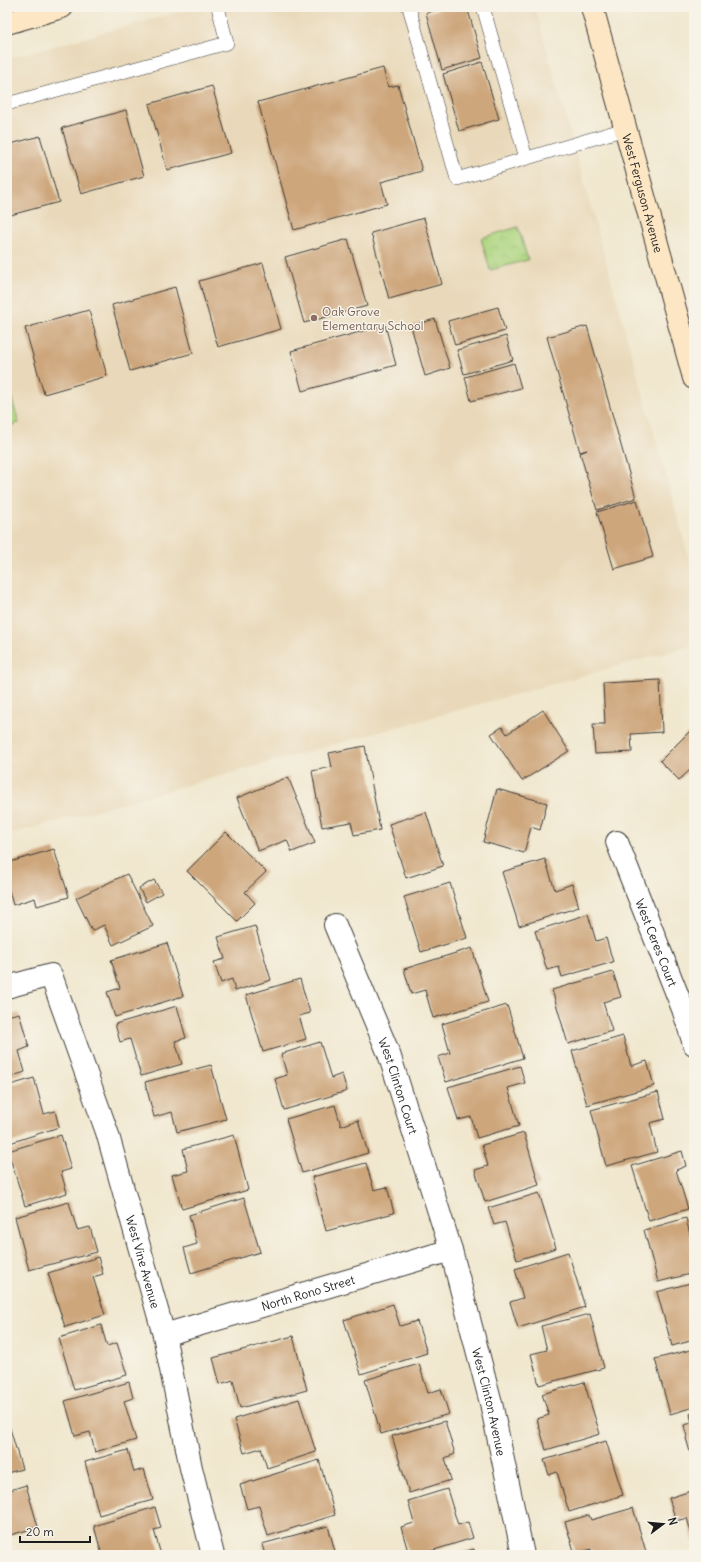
<svg xmlns="http://www.w3.org/2000/svg" width="701" height="1562" font-family="Delius,sans-serif">
<defs>
<pattern id="park-crowns" width="20" height="18" patternUnits="userSpaceOnUse"><rect width="20" height="18" fill="#acd47e"/><path d="M2 6a3 3 0 1 1 6 0M12 15a3 3 0 1 1 6 0" fill="none" stroke="#93b56c"/></pattern>
</defs>
<rect width="100%" height="100%" fill="#f7f3e8"/>
<filter id="ink" filterUnits="userSpaceOnUse"><feTurbulence type="fractalNoise" baseFrequency=".025" numOctaves="2"/><feDisplacementMap in="SourceGraphic" scale="8" xChannelSelector="R" yChannelSelector="G"/><feConvolveMatrix kernelMatrix="1 2 1 2 8 2 1 2 1" color-interpolation-filters="sRGB"/></filter>
<filter id="wash" filterUnits="userSpaceOnUse"><feTurbulence type="fractalNoise" baseFrequency=".012" numOctaves="4" result="noise"/><feDisplacementMap in="SourceGraphic" scale="16" xChannelSelector="R" yChannelSelector="G"/><feGaussianBlur stdDeviation="0.9" result="paint"/><feColorMatrix in="noise" values="0 0 0 0 0 0 0 0 0 0 0 0 0 0 0 0 0 1.4 0 .05"/><feComposite in="paint" operator="in"/></filter>
<g filter="url(#wash)">
<rect width="100%" height="100%" fill="#f0e7ce"/>
<polygon fill="#e9d9ba" points="197,7 535,7 694,577 694,645 7,835 7,59"/>
<g fill="url(#park-crowns)" stroke="#64784d">
<polygon points="518,227 528,260 490,270 481,238"/>
<polygon points="7,382 19,423 7,427"/>
</g>
<g id="blocks">
<g fill="#cda67b">
<polygon points="446,7 467,7 482,58 442,70 426,13"/>
<polygon points="482,62 499,119 459,131 443,74"/>
<polygon points="383,68 388,87 398,85 422,171 381,182 387,204 294,230 258,102"/>
<polygon points="212,86 231,153 167,170 149,104"/>
<polygon points="126,110 144,176 81,194 62,128"/>
<polygon points="40,136 59,202 7,216 7,145"/>
<polygon points="424,218 442,284 389,299 371,233"/>
<polygon points="348,239 367,306 304,323 285,257"/>
<polygon points="263,263 281,329 218,347 199,281"/>
<polygon points="175,287 193,353 130,371 112,305"/>
<polygon points="498,307 505,331 455,345 448,321"/>
<polygon points="89,310 107,376 44,394 25,328"/>
<polygon points="435,319 450,368 425,376 411,326"/>
<polygon points="385,325 396,365 302,391 291,351"/>
<polygon points="587,326 636,498 597,510 580,453 587,450 580,452 547,337"/>
<polygon points="506,336 513,360 464,374 457,350"/>
<polygon points="514,363 521,388 471,401 465,377"/>
<polygon points="637,500 653,557 614,569 597,512"/>
<polygon points="660,680 662,732 631,734 632,752 595,754 593,724 605,724 603,683"/>
<polygon points="543,710 569,751 522,781 491,734 502,727 507,734"/>
<polygon points="694,727 694,774 690,770 679,780 660,761"/>
<polygon points="365,746 380,830 354,835 351,822 322,827 312,771 332,767 329,753"/>
<polygon points="288,777 315,843 292,852 287,840 258,851 237,798"/>
<polygon points="497,789 547,803 540,830 531,827 524,853 483,842"/>
<polygon points="426,812 443,866 406,878 389,824"/>
<polygon points="226,832 266,872 245,892 255,903 237,921 187,871"/>
<polygon points="54,849 69,897 37,906 35,898 13,905 7,883 7,863"/>
<polygon points="545,859 555,890 572,884 579,907 519,926 502,872"/>
<polygon points="127,874 153,926 113,945 104,925 92,931 76,898"/>
<polygon points="154,880 162,893 146,902 139,888"/>
<polygon points="450,883 467,938 421,952 404,897"/>
<polygon points="588,914 596,941 606,938 613,962 562,977 559,967 547,970 535,931"/>
<polygon points="255,926 271,980 235,991 232,979 221,983 214,962 225,959 218,937"/>
<polygon points="167,943 183,996 115,1017 107,992 120,988 111,960"/>
<polygon points="472,948 488,1002 433,1018 425,990 411,994 404,969"/>
<polygon points="613,972 621,997 603,1002 612,1031 568,1044 552,990"/>
<polygon points="300,979 310,1013 299,1016 306,1039 263,1052 246,995"/>
<polygon points="507,1005 523,1058 446,1082 438,1057 450,1053 442,1024"/>
<polygon points="177,1006 186,1038 175,1041 182,1064 141,1076 130,1039 120,1042 115,1024"/>
<polygon points="19,1013 29,1047 19,1051 25,1072 7,1078 7,1016"/>
<polygon points="623,1036 631,1066 647,1061 654,1086 587,1105 572,1051"/>
<polygon points="320,1042 331,1078 342,1074 347,1091 284,1110 275,1079 287,1075 281,1054"/>
<polygon points="211,1065 226,1119 177,1132 172,1112 154,1117 145,1082"/>
<polygon points="520,1066 525,1083 508,1088 519,1126 477,1138 471,1117 458,1120 448,1087"/>
<polygon points="34,1078 44,1114 55,1111 59,1127 10,1143 7,1132 7,1086"/>
<polygon points="658,1092 665,1119 650,1123 657,1152 606,1166 591,1110"/>
<polygon points="335,1105 341,1126 358,1120 368,1153 302,1173 286,1119"/>
<polygon points="524,1133 539,1185 485,1202 475,1170 488,1166 482,1145"/>
<polygon points="61,1135 71,1169 61,1172 67,1193 25,1206 8,1151"/>
<polygon points="234,1135 248,1190 182,1209 172,1175 188,1171 183,1149"/>
<polygon points="682,1151 686,1166 676,1170 688,1209 649,1221 632,1166"/>
<polygon points="366,1163 374,1190 387,1187 394,1213 326,1231 312,1177"/>
<polygon points="539,1193 556,1248 517,1260 505,1222 494,1225 488,1208"/>
<polygon points="244,1198 260,1252 191,1273 184,1248 197,1244 189,1215"/>
<polygon points="69,1202 77,1230 90,1227 97,1252 29,1270 15,1217"/>
<polygon points="686,1218 691,1239 694,1238 694,1273 658,1282 644,1230"/>
<polygon points="568,1252 585,1307 518,1328 510,1302 523,1298 515,1269"/>
<polygon points="98,1257 103,1274 93,1277 105,1315 65,1327 48,1273"/>
<polygon points="694,1282 694,1340 672,1346 657,1292"/>
<polygon points="393,1304 400,1326 417,1321 427,1353 361,1374 344,1320"/>
<polygon points="590,1314 604,1368 539,1385 531,1354 547,1350 541,1326"/>
<polygon points="101,1325 107,1346 117,1343 127,1375 74,1390 59,1338"/>
<polygon points="293,1336 307,1390 240,1408 233,1380 220,1384 213,1358"/>
<polygon points="694,1349 694,1407 670,1414 655,1359"/>
<polygon points="419,1364 428,1393 441,1389 449,1414 381,1434 365,1380"/>
<polygon points="129,1382 133,1398 124,1401 136,1440 95,1452 90,1432 75,1436 65,1401"/>
<polygon points="584,1382 600,1434 546,1450 537,1419 549,1415 542,1394"/>
<polygon points="299,1399 316,1452 267,1468 261,1448 244,1453 234,1419"/>
<polygon points="694,1412 694,1451 690,1452 686,1438 687,1437 684,1425 692,1423 690,1414"/>
<polygon points="445,1421 455,1454 445,1458 451,1480 409,1493 392,1436"/>
<polygon points="9,1425 22,1469 7,1473 7,1426"/>
<polygon points="606,1441 623,1495 569,1512 557,1472 549,1475 544,1460"/>
<polygon points="128,1450 134,1472 144,1469 153,1500 99,1515 85,1462"/>
<polygon points="319,1460 335,1515 268,1536 259,1506 247,1509 240,1485"/>
<polygon points="26,1485 38,1527 7,1536 7,1491"/>
<polygon points="447,1489 458,1525 468,1522 473,1538 418,1555 409,1555 401,1527 414,1523 408,1501"/>
<polygon points="694,1490 694,1543 687,1518 676,1521 669,1498"/>
<polygon points="155,1507 161,1528 154,1530 161,1555 102,1555 94,1526"/>
<polygon points="633,1508 647,1555 592,1555 591,1549 575,1554 565,1522 589,1515 591,1520"/>
<polygon points="328,1526 336,1555 265,1555 262,1544"/>
<polygon points="474,1549 476,1555 453,1555"/>
</g>
</g>
</g>
<g filter="url(#ink)">
<use href="#blocks" fill-opacity="0" stroke="#3c3a37" stroke-width="1"/>
<g fill="none" stroke-linecap="round" stroke-linejoin="round">
<g stroke="#3c3a37" stroke-width="14">
<g id="lane">
<polyline points="409,7 457,179 625,129"/>
<polyline points="483,7 526,158"/>
<polyline points="7,104 227,43 218,7"/>
</g>
</g>
<g stroke="#3c3a37" stroke-width="24">
<g id="street">
<path id="s1" d="M 617,842 L 683,1009 L 694,1044"/>
<path id="s2" d="M 335,925 L 389,1054 L 451,1250 L 491,1403 L 523,1555"/>
<path id="s3" d="M 7,987 L 51,975 L 107,1132 L 164,1335 L 191,1468 L 213,1555"/>
<path id="s4" d="M 164,1335 L 451,1250"/>
</g>
</g>
<g stroke="#3c3a37" stroke-width="24">
<g id="secondary">
<path id="s5" d="M 592,7 L 694,378"/>
<polyline points="7,23 62,7"/>
</g>
</g>
<use href="#lane" stroke="#fff" stroke-width="13"/>
<use href="#street" stroke="#fff" stroke-width="22"/>
<use href="#secondary" stroke="#fce6c4" stroke-width="22"/>
</g>
</g>
<circle fill="#8d6e63" stroke="#f7f3e8" stroke-width="1.5" cx="314" cy="318" r="4"/>
<g text-anchor="middle" dominant-baseline="central" stroke-width="3" stroke-linejoin="round" paint-order="stroke">
<g font-size="12" fill="#1c1c1c" stroke="#f7f3e8">
<text stroke="none"><textPath href="#s5" startOffset="193">West Ferguson Avenue</textPath></text>
<text stroke="none"><textPath href="#s1" startOffset="108">West Ceres Court</textPath></text>
<text stroke="none"><textPath href="#s2" startOffset="173">West Clinton Court</textPath></text>
<text stroke="none"><textPath href="#s3" startOffset="347">West Vine Avenue</textPath></text>
<text stroke="none"><textPath href="#s4" startOffset="150">North Rono Street</textPath></text>
<text stroke="none"><textPath href="#s2" startOffset="502">West Clinton Avenue</textPath></text>
</g>
<g font-size="12" fill="#785e54" stroke="#f7f3e8" text-anchor="start">
<text x="322" y="311">Oak Grove<tspan x="322" dy="14">Elementary School</tspan></text>
</g>
</g>
<rect width="701" height="1562" fill="none" stroke="#f7f3e8" stroke-width="24"/>
<g transform="translate(663 1524) rotate(74)" stroke="#f7f3e8" stroke-width="3" paint-order="stroke">
<path d="M0-3L7 15L0 10L-7 15Z" fill="#1c1c1c"/>
<text y="-6" font-size="11" font-weight="bold" text-anchor="middle" fill="#1c1c1c">N</text>
</g>
<path d="M20 1536v6h70v-6" fill="none" stroke="#1c1c1c" stroke-width="2"/>
<text x="26" y="1536" font-size="12" fill="#1c1c1c" stroke="#f7f3e8" stroke-width="3" paint-order="stroke">20 m</text>
</svg>
